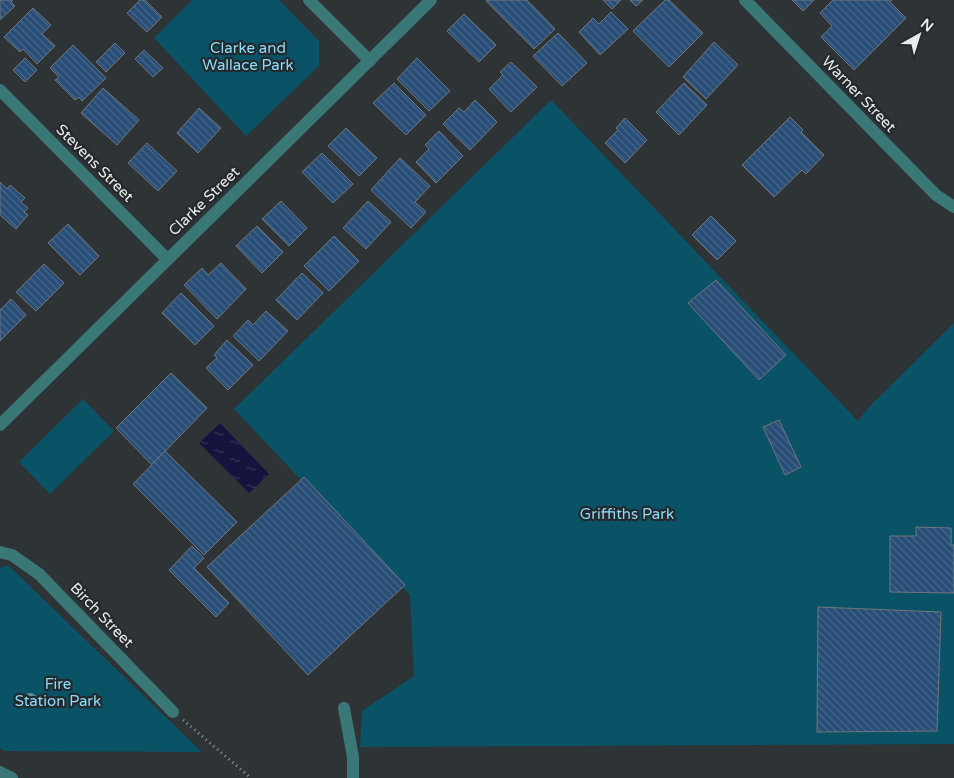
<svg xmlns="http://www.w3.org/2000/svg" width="954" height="778" font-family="'Varela Round',sans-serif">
<defs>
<pattern id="water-ripples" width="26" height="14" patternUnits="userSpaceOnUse" patternTransform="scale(1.25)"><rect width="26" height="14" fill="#16123e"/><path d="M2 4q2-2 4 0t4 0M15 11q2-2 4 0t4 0" fill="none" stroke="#38355a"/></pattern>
<pattern id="building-back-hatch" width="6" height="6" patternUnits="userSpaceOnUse" patternTransform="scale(1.25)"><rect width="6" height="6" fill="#284d76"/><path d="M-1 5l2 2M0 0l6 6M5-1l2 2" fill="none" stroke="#47678a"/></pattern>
</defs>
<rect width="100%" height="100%" fill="#2e3336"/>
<g fill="#0a5266">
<polygon points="192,0 279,0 319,41 319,66 246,136 154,38"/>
<polygon points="551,100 858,421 868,408 954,323 954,744 360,747 362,711 414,676 410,595 234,409"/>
<polygon points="83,399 114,431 50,494 19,462"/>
<polygon points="8,565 202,752 4,751 0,748 0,568"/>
</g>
<polygon fill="url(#water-ripples)" points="220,423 269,474 249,493 199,443"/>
<g fill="url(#building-back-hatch)" stroke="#72767b">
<polygon points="0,0 13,0 11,2 15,6 0,20"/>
<polygon points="140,0 145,0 162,17 147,32 127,13"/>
<polygon points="487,0 527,0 555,29 534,49 486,1"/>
<polygon points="603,0 621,0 612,9"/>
<polygon points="630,0 643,0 636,6"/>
<polygon points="665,0 669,0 703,33 669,67 633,31"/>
<polygon points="792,0 814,0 803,11"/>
<polygon points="833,0 892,0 890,2 906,18 854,70 821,37 832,26 820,13"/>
<polygon points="33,8 51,25 42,34 55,46 37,64 23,49 20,52 4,37"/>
<polygon points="611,12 628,29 600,55 579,32 593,18 599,24"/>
<polygon points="464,14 496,45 479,62 447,31"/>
<polygon points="558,33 587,63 562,86 533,56"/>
<polygon points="714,42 738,65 706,99 683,77"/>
<polygon points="115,43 125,53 106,72 96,62"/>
<polygon points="73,45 106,78 82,101 79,97 75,100 55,80 59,77 50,68"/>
<polygon points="144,50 163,68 153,77 135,59"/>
<polygon points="25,58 37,70 25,82 13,70"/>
<polygon points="417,58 450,91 429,111 397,79"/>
<polygon points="511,62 537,87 511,112 489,89 503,75 500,72"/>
<polygon points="394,83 426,115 406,135 373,103"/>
<polygon points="684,83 707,105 679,135 656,112"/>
<polygon points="103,88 139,120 117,145 81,113"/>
<polygon points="475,100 497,122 470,150 443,124 459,108 464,112"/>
<polygon points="199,108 221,128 198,153 177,133"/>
<polygon points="790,117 803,130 801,132 824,155 806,174 802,170 774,197 742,165"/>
<polygon points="625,118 647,140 625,163 605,143 618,130 616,128"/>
<polygon points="346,128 377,158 359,176 328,146"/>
<polygon points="439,131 463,156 436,183 416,162 429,149 425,145"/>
<polygon points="147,143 177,171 158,191 128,163"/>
<polygon points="322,153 353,184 333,203 302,172"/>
<polygon points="400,158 430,186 415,202 426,212 411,228 371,190"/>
<polygon points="0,182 7,189 10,185 25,198 21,202 28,208 24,212 28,215 16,229 0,215"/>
<polygon points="281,201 307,228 289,246 262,219"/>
<polygon points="368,201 391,222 366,249 343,228"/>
<polygon points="711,216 736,241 717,260 692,235"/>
<polygon points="68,224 99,256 80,275 48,243"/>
<polygon points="257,226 283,252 262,273 236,246"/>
<polygon points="334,236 359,261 329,291 304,266"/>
<polygon points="221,263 246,289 217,319 184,285 202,268 208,275"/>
<polygon points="44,264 64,283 36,311 16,292"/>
<polygon points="302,273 323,293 297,320 276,300"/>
<polygon points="716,280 786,355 759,380 688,303"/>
<polygon points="181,293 214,326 195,345 162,313"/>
<polygon points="11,299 26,315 0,341 0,310"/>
<polygon points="266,311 288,331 259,361 233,336 248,320 253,325"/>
<polygon points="227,340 253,365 228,390 206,368 217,358 214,355"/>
<polygon points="171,373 207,408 152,465 116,428"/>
<polygon points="779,420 801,467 785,475 763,427"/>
<polygon points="165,451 237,522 204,555 133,484"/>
<polygon points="304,477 405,585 308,675 207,567"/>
<polygon points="916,527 951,528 951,545 954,545 954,593 890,592 890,536 916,536"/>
<polygon points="192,546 204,558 194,568 229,603 216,617 169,570"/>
<polygon points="818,607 941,612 937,731 817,732"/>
</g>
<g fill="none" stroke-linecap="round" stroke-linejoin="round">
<polyline stroke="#929799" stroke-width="3" stroke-dasharray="1 4" stroke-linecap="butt" points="183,720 251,778"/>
<g stroke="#3a7777" stroke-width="12">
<polyline points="309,0 370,61"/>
<polyline points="745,0 936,195 954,207"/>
<polyline points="0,90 167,259"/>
<polyline points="0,425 431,0"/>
<polyline points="0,552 12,555 39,574 173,712"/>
<polyline points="344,708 353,757 353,778"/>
<polyline points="0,772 12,778"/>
</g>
</g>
<circle fill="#6290a2" cx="30" cy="700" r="7"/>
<g text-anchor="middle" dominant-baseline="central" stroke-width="4.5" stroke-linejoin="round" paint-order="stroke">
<g font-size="15" fill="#8cdcfa" stroke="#24292c">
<text x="248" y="48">Clarke and<tspan x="248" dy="17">Wallace Park</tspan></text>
<text x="627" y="514">Griffiths Park</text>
<text x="58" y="684">Fire<tspan x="58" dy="17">Station Park</tspan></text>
</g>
<g font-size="15" fill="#e8eced" stroke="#24292c">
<text transform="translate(859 94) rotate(46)">Warner Street</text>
<text transform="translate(95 163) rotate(45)">Stevens Street</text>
<text transform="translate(204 201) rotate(-44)">Clarke Street</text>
<text transform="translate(102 615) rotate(46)">Birch Street</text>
</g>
</g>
<g transform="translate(919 35) rotate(39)" stroke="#24292c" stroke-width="4" paint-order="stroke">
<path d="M0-4L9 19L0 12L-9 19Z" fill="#e8eced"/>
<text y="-8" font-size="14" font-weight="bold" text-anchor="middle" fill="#e8eced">N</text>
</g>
</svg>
